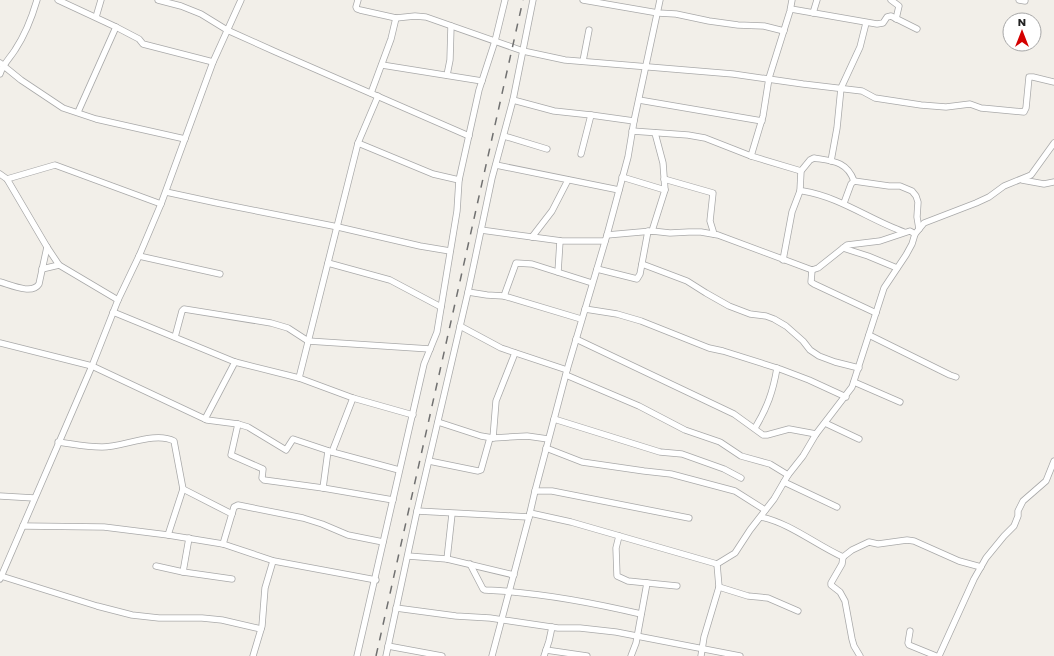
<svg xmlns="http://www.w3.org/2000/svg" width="1054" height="656" font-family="Poppins,sans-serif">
<rect width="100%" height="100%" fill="#f2efe9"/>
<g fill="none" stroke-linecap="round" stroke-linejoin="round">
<g stroke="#a9a9a9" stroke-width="7">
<g id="minor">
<polyline points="58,0 116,27 78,112"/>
<polyline points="158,0 181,6 201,14 227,30 276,52 469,136"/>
<polyline points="358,0 356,7 357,9 360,10 396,18 415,16 426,17 523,51 565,60 733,74 803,84 862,91 875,98 921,105 946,107 970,104 981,108 992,109 1024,112 1026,108 1029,77 1033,77 1054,82"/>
<polyline points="583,0 658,13 676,14 709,21 738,25 764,26 784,31"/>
<polyline points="891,0 899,6 896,19"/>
<polyline points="1019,0 1025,1"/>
<polyline points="791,9 877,24 883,23 887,17 891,16 917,29"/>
<polyline points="813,13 817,0"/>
<polyline points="96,17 101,0"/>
<polyline points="116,27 139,39 143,44 213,62"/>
<polyline points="583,61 589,30"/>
<polyline points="0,63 21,80 63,108 96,119 185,139"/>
<polyline points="382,65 482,81"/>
<path d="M 0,74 C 3,64 10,58 15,50 C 25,35 32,17 37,0"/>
<polyline points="447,75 450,60 451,26"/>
<polyline points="371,93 391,39 396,18"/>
<polyline points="513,100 554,111 591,115 634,121"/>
<polyline points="639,100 762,121"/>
<polyline points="632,131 688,135 705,138 751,156 801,171"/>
<polyline points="504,136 547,149"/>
<polyline points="358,143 433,174 459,180"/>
<polyline points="581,154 591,115"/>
<polyline points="751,156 763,116 769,78 790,11 792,0"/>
<polyline points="831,161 837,128 841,88 860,47 866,23"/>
<polyline points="496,165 619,190"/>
<polyline points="0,174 7,179 47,247 59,265 118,300"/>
<polyline points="622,177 665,190"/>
<polyline points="7,179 55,165 161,204"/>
<polyline points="664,179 713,193 710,221 714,234"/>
<polyline points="1022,180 1044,184 1054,182"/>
<polyline points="854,181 889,186 900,186 912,191 916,196 918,202 917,217 919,229"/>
<path d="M 800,191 L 803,191 C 840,197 870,220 904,232"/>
<polyline points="166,192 217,203 338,227 420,246 450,251"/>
<polyline points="844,203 851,184 854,181"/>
<polyline points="481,230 562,241 605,241"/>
<polyline points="652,231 665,190 663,163 655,133"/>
<polyline points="607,235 652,231 670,233 689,232 701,232 718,235 812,270 818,268 847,245 880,241 910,231 915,234"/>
<polyline points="532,237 552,211 568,180"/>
<polyline points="843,248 868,256 897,268"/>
<polyline points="139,256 220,274"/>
<path d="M 783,260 L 792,212 L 800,191 L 801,171 L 810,160 L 814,158 C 832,161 847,161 854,181"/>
<polyline points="328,263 390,280 441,307"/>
<polyline points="642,264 687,281 706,293 729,306 750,314 766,316 774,319 786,326 803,341 810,350 819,356 835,362 859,368"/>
<polyline points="42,269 59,265"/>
<polyline points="597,269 637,279 640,274 648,231"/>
<polyline points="812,270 811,282 814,284 876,313"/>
<polyline points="558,272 560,241"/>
<path d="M 0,282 C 11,285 32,295 39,284 L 47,247"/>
<polyline points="468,292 487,295 504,296 581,319"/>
<polyline points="504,296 516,263 532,264 592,283"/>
<polyline points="585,309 617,314 641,321 709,348 723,351 780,369 809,380 846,397"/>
<polyline points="113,312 235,362 299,378 353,398 413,415"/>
<polyline points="460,326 501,348 567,370"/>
<polyline points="869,335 950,375 956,377"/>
<polyline points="175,337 182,311 184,309 271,323 288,328 308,341 430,349"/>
<polyline points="576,339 734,414 763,435 767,435 789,429 816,434"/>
<polyline points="0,343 92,366 207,420 238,424 248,427 286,450 293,439 332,452 399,470"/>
<polyline points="566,375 639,406 685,430 720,442 741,456 770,464 788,475"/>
<polyline points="299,378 358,143 378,96"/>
<polyline points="854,382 900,402"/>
<polyline points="205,419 235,362"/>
<polyline points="554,419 660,452 682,454 724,469 741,478"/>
<polyline points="438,422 481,436 493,438 527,436 548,439"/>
<polyline points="825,423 859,439"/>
<polyline points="238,424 231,455 263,469 262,478 264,480 323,488 393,500"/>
<path d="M 755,428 C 767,408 773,392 777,368"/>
<polyline points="493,438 496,401 515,353"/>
<path d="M 58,442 C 73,444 87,447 102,447 C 123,447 155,431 174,441 L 183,489 L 168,535"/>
<polyline points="546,448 582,462 644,471 671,474 735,491 765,510"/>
<polyline points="332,452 353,398"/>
<polyline points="429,461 478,471 481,470 490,438"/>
<polyline points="784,482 837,507"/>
<polyline points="323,488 328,451"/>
<polyline points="183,489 232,514"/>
<polyline points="535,491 552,491 689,518"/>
<polyline points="0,496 34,498"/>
<polyline points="417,511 529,517"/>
<polyline points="530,513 571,522 717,564 735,553 750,530 774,499 788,475 803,456 816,434 852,387 884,288 906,255 912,244 915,234 924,223 976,203 989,197 1004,186 1031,175 1054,143"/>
<path d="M 761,517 C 790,523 816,545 843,557"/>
<polyline points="23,526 104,527 168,535 223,544 274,561 376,580"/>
<polyline points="619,536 616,548 617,576 628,581 677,586"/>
<polyline points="223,544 234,507 238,505 303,518 322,524 348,535 383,542"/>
<polyline points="408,556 447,559 514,575"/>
<polyline points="843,557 852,550 869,542 878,544 907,540 914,541 959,561 981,567"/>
<polyline points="843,557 842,564 831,583 831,585 840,592 845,601 852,639 854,646 860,656"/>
<polyline points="447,559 452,514"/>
<path d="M 470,564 L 483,589 L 485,590 C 537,592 590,602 641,614"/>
<polyline points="156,566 183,572 232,579"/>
<polyline points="183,572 189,538"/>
<polyline points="1,576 97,606 132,615 159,618 202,618 222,620 261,629"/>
<polyline points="0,579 92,366 118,300 139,256 161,204 213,62 241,0"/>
<polyline points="719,587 748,596 768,598 798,611"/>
<polyline points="396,608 456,616 490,618 558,628 580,628 616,632 740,656"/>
<polyline points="910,631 908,643 909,645 936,656"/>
<polyline points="388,646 442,656"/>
<polyline points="546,650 587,656"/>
<polyline points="253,656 262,626 265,588 273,561"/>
<polyline points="357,656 424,364 437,332 457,211 459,180 479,90 495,41 505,0"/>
<polyline points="386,656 417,511 468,292 492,178 513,100 533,0"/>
<polyline points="492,656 529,517 535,491 567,370 607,235 628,157 634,121 660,0"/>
<polyline points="544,656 549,641 552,627"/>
<polyline points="631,656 636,643 647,583"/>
<polyline points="701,656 704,637 719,587 717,564"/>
<polyline points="939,656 974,579 986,558 1004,536 1014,526 1018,516 1018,511 1023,501 1046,481 1054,461"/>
</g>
</g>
<use href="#minor" stroke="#fff" stroke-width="5.5"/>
<polyline stroke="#707070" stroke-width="1.5" stroke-dasharray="8 8" stroke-linecap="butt" points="376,656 523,0"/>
</g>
<g transform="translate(1022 32)"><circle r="19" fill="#ffffff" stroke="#a7a7a7"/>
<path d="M0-3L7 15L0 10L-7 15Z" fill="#d40000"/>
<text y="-6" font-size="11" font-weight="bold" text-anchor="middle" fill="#222222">N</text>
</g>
</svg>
